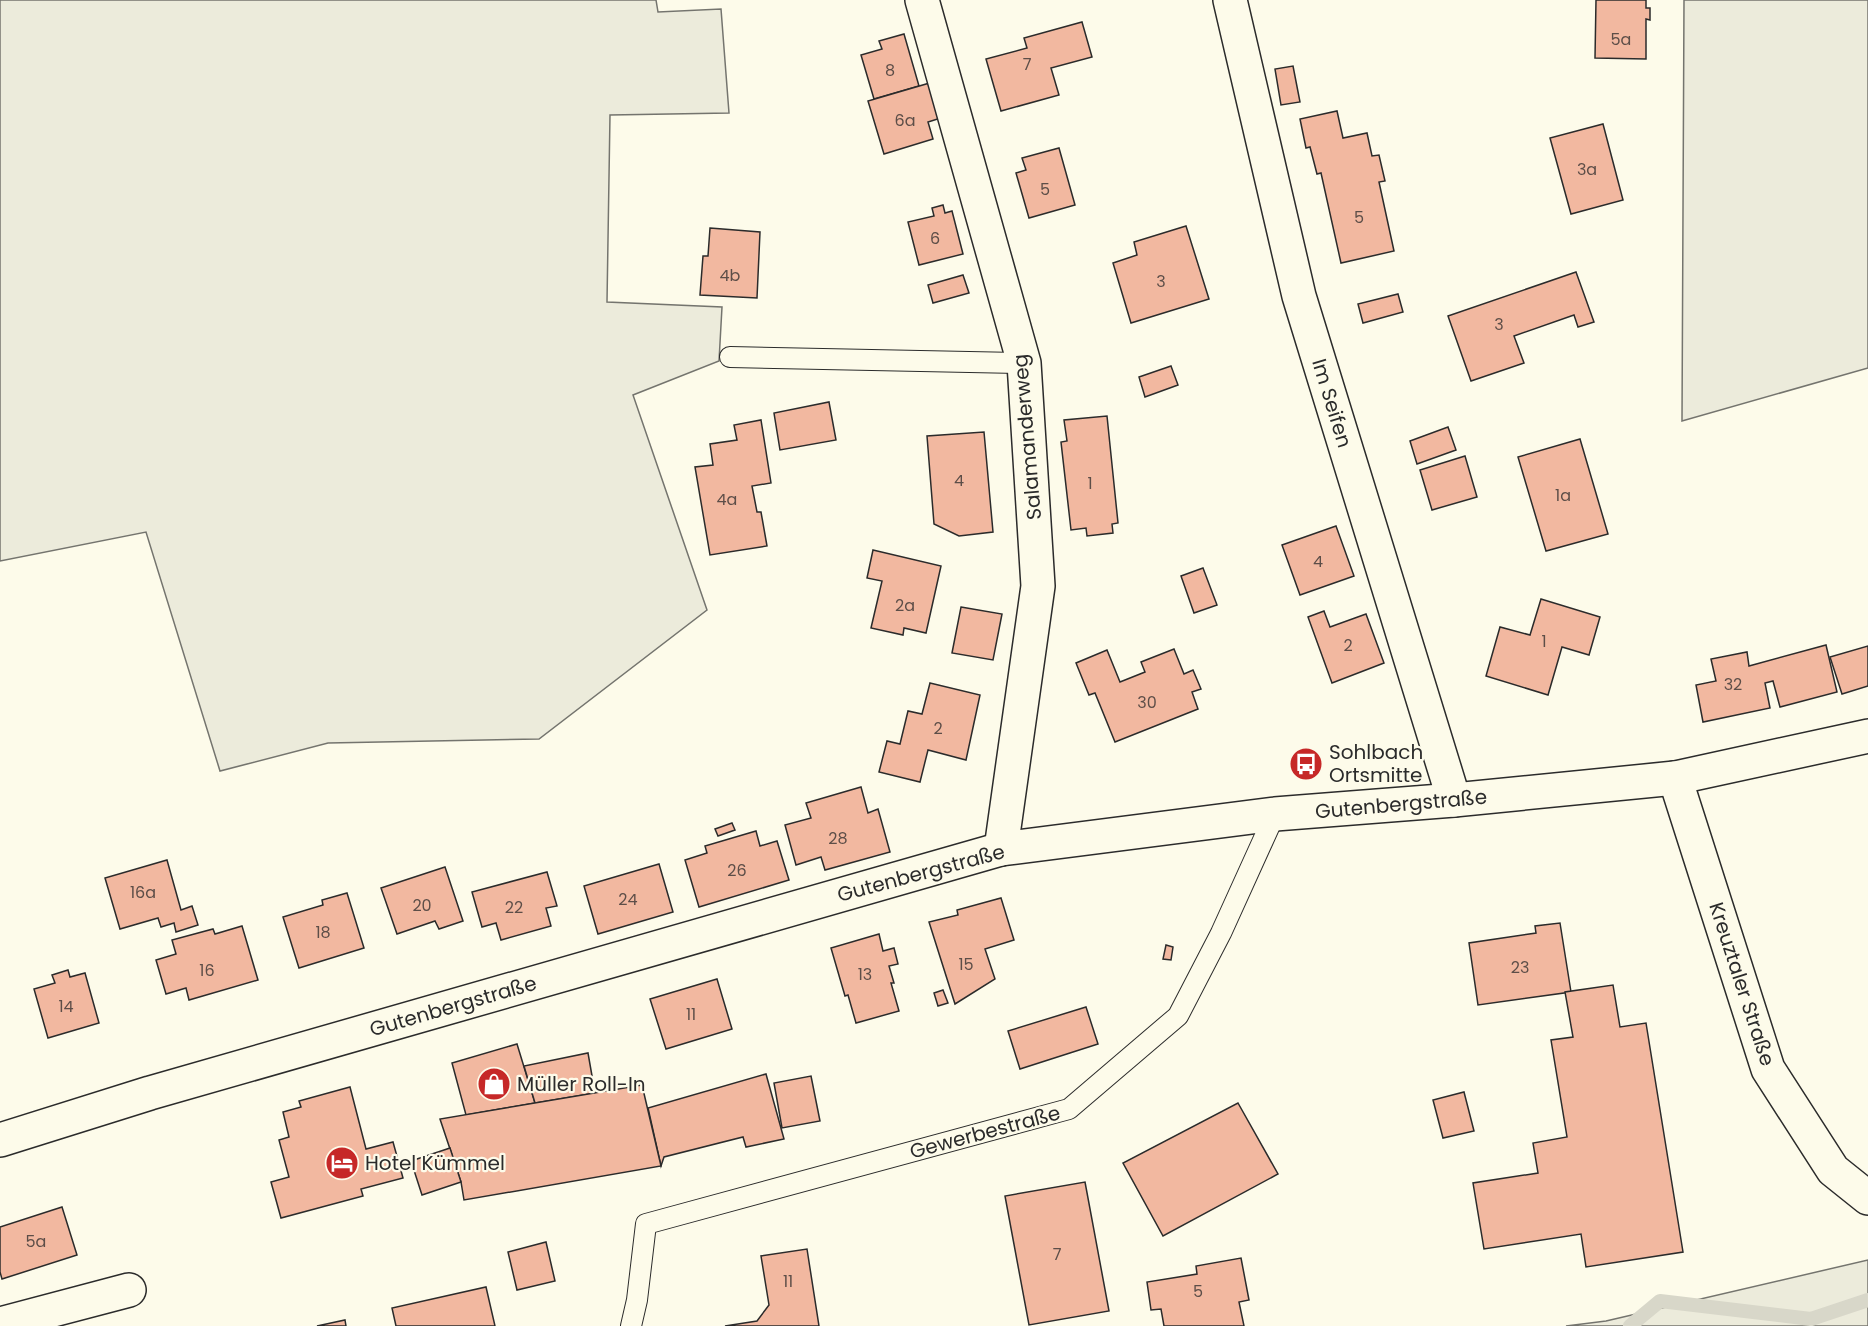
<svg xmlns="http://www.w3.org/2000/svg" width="1868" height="1326" font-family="Poppins,sans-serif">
<rect width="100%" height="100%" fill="#fdfbea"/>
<g fill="#ecebdb" stroke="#74746e" stroke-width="1.5">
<polygon points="0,0 656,0 658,12 721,9 729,113 610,115 607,302 722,307 719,361 633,395 707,610 539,739 328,743 220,771 146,532 0,561"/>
<polygon points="1684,0 1868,0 1868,368 1682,421"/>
<polygon points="1868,1260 1868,1326 1566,1326 1606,1321"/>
</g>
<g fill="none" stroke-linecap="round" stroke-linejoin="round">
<polyline stroke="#d8d7c9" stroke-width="14" points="1630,1326 1660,1301 1811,1319 1868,1300"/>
</g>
<g fill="#f2b8a0" stroke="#2b2b2b" stroke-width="1.5">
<polygon points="1596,0 1646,0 1646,8 1650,8 1650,20 1646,19 1646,59 1595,58"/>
<polygon points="1082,22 1092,57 1051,68 1059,95 1001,111 986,59 1027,48 1024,38"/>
<polygon points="904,34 919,86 874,99 861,55 882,49 879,41"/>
<polygon points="1293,66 1300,102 1281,105 1275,69"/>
<polygon points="933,82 944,117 928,122 933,139 884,154 868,101"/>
<polygon points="1337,111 1343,138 1367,133 1372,156 1379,155 1385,181 1379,182 1394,251 1341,263 1321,173 1317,174 1310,147 1306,148 1300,119"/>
<polygon points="1603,124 1623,200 1571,214 1550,138"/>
<polygon points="1059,148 1075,205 1029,218 1016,173 1026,170 1022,158"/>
<polygon points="943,205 945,213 952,211 963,254 919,265 908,222 934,216 932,208"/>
<polygon points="1186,226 1209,299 1131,323 1113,263 1137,255 1134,242"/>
<polygon points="710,228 760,232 757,298 700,295 703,256 708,256"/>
<polygon points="1576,272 1594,322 1578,327 1574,315 1514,336 1524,363 1471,381 1448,316"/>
<polygon points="963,275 969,293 933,303 928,285"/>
<polygon points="1398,294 1403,312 1363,323 1358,304"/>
<polygon points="1171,366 1178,385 1145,397 1139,377"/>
<polygon points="829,402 836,440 780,450 774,413"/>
<polygon points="1107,416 1118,523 1112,524 1113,533 1087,536 1086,528 1071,530 1061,442 1067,441 1064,420"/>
<polygon points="761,420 771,483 752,486 757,512 761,512 767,546 710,555 695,467 713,465 710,444 737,440 734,425"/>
<polygon points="1448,427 1456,450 1417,464 1410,441"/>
<polygon points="984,432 993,532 959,536 934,524 927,436"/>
<polygon points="1580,439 1608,534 1546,551 1518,457"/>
<polygon points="1465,456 1477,497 1432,510 1420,470"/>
<polygon points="1336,526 1354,576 1300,595 1282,545"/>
<polygon points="873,550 941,566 926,633 904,628 903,635 871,628 882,581 867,578"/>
<polygon points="1203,568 1217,605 1194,613 1181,576"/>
<polygon points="1541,599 1600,617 1589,655 1562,647 1548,695 1486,676 1500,627 1530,635"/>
<polygon points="961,607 1002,614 993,660 952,653"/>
<polygon points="1324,611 1330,627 1366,614 1384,663 1332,683 1308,617"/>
<polygon points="1826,645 1837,692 1780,707 1773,681 1765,683 1770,708 1703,722 1696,685 1716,681 1711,659 1747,652 1749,666"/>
<polygon points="1868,646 1868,686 1842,694 1830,657"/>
<polygon points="1174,649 1184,674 1193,670 1201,689 1192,692 1198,709 1115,742 1095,693 1089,695 1076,663 1107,650 1120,682 1145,672 1141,662"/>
<polygon points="930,683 980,695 966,760 928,750 920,782 879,772 887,741 900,744 908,711 922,714"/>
<polygon points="861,787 868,813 878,809 890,852 825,870 821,857 796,865 785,825 811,818 806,803"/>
<polygon points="732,823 735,830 718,836 715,829"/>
<polygon points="756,831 760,846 777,841 789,880 699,907 685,860 707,853 705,846"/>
<polygon points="167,860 181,910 192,906 198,925 176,932 174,923 161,927 158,918 120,929 105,878"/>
<polygon points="659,864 673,912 598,934 584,886"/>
<polygon points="445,867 463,921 439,929 435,921 397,934 381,888"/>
<polygon points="547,872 557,906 546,908 551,926 501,940 496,923 482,927 472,892"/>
<polygon points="347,893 364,948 299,968 283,917 323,905 322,900"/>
<polygon points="1001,898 1014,940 985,949 995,979 955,1004 929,922 958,915 957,910"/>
<polygon points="1560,923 1571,992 1478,1005 1469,943 1536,933 1535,926"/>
<polygon points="242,926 258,980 189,1000 186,988 166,994 156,960 176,954 172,940 213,929 215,934"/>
<polygon points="879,934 883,951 894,948 898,964 889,966 894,983 891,983 899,1011 856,1023 848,995 845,996 831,948"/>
<polygon points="1166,945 1173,947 1171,960 1163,959"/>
<polygon points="68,970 70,977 85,973 99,1023 48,1038 34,989 55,983 52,975"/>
<polygon points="717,979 732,1029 666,1049 650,999"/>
<polygon points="1613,985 1620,1027 1646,1023 1683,1252 1586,1267 1581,1234 1484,1249 1473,1183 1538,1173 1533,1143 1567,1137 1551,1040 1573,1037 1565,992"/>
<polygon points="943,990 948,1003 938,1006 934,993"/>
<polygon points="1086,1007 1098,1044 1020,1069 1008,1031"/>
<polygon points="517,1044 535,1103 466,1115 452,1063"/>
<polygon points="588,1053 595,1093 535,1103 524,1066"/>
<polygon points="766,1074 784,1139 746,1147 743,1137 664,1157 661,1166 648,1108"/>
<polygon points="811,1076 820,1121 782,1128 774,1083"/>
<polygon points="642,1085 661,1166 464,1200 461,1182 440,1119"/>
<polygon points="350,1087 366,1149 393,1142 403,1178 361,1189 363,1196 281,1218 271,1182 289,1177 279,1140 289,1137 283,1112 301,1107 299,1101"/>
<polygon points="1464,1092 1474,1131 1443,1138 1433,1100"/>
<polygon points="1238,1103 1278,1174 1163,1236 1123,1163"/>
<polygon points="450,1148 461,1182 422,1195 411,1161"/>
<polygon points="1085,1182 1109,1311 1029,1325 1005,1196"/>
<polygon points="62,1207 77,1255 2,1279 0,1272 0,1227"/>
<polygon points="546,1242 555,1281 517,1290 508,1252"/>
<polygon points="807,1249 819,1326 725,1326 757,1321 769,1305 761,1256"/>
<polygon points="1241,1258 1249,1300 1239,1302 1244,1326 1164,1326 1161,1309 1151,1310 1147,1282 1197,1274 1196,1266"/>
<polygon points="486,1287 495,1326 396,1326 392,1308"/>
<polygon points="345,1320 346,1326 317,1326"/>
</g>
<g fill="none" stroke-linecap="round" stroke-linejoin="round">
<g stroke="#2b2b2b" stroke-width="22">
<g id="lane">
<polyline points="730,357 1024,363"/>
<polyline points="631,1326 637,1300 646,1224 1069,1109 1178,1016 1221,933 1275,814"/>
</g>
</g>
<g stroke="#2b2b2b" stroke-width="36">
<g id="street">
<polyline points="922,0 1024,363 1038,586 1001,849"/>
<polyline points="1230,0 1299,296 1454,800"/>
<polyline points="0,1324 129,1290"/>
</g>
</g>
<g stroke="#2b2b2b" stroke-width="36">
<g id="secondary">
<polyline points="1675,778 1768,1069 1833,1170 1868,1198"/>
<polyline points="0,1140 150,1093 1001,849 1275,814 1454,800 1675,778 1868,736"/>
</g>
</g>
<use href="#lane" stroke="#fdfbea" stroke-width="20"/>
<use href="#street" stroke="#fdfbea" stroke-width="33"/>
<use href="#secondary" stroke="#fdfbea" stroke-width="33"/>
</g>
<defs>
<g id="bus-disc" transform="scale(1.725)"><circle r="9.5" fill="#c62828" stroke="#fdfbea"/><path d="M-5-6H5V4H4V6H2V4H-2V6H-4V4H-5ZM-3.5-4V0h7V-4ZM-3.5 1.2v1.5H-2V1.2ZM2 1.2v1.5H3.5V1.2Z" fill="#fff"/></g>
<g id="shop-disc" transform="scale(1.725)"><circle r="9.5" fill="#c62828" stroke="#fdfbea"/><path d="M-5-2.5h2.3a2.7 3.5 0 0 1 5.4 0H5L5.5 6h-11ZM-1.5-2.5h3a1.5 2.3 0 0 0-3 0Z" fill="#fff"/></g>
<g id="hotel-disc" transform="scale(1.725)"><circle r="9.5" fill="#c62828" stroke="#fdfbea"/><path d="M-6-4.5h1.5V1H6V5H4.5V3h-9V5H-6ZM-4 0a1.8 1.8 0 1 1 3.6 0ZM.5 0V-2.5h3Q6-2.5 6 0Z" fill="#fff"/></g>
</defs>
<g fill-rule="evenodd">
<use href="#bus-disc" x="1306" y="764"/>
<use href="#shop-disc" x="494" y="1084"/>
<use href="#hotel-disc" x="342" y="1163"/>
</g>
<g text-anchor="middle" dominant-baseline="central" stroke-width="4.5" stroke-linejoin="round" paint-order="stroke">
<g font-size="16" fill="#5d4e48">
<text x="1621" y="39">5a</text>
<text x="1027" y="64">7</text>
<text x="890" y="70">8</text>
<text x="905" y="120">6a</text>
<text x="1587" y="169">3a</text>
<text x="1045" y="189">5</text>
<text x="1359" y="217">5</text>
<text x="935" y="238">6</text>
<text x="730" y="275">4b</text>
<text x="1161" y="281">3</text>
<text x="1499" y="324">3</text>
<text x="959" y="480">4</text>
<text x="1090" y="483">1</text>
<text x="1563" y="495">1a</text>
<text x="727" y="499">4a</text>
<text x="1318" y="561">4</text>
<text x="905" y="605">2a</text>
<text x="1544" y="641">1</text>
<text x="1348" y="645">2</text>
<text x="1733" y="684">32</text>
<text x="1147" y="702">30</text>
<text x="938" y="728">2</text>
<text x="838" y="838">28</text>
<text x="737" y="870">26</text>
<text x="143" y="892">16a</text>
<text x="628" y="899">24</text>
<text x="422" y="905">20</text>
<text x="514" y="907">22</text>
<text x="323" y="932">18</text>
<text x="966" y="964">15</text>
<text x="1520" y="967">23</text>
<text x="207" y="970">16</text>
<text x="865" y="974">13</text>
<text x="66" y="1006">14</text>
<text x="691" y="1014">11</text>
<text x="36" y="1241">5a</text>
<text x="1057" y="1254">7</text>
<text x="788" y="1281">11</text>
<text x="1198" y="1291">5</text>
</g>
<g font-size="20" fill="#2b2b2b" stroke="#fdfbea">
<text transform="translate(1332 403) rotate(73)">Im Seifen</text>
<text transform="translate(1027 437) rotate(-95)">Salamanderweg</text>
<text transform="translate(1401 804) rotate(-5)">Gutenbergstraße</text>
<text transform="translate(921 873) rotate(-15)">Gutenbergstraße</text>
<text transform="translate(1742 984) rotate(72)">Kreuztaler Straße</text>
<text transform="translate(453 1006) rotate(-16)">Gutenbergstraße</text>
<text transform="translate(985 1132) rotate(-15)">Gewerbestraße</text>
</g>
<g font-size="20" fill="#2b2b2b" stroke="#fdfbea" text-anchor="start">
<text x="1329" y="752">Sohlbach<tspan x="1329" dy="23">Ortsmitte</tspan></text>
<text x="517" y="1084">Müller Roll-In</text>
<text x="365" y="1163">Hotel Kümmel</text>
</g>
</g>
</svg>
